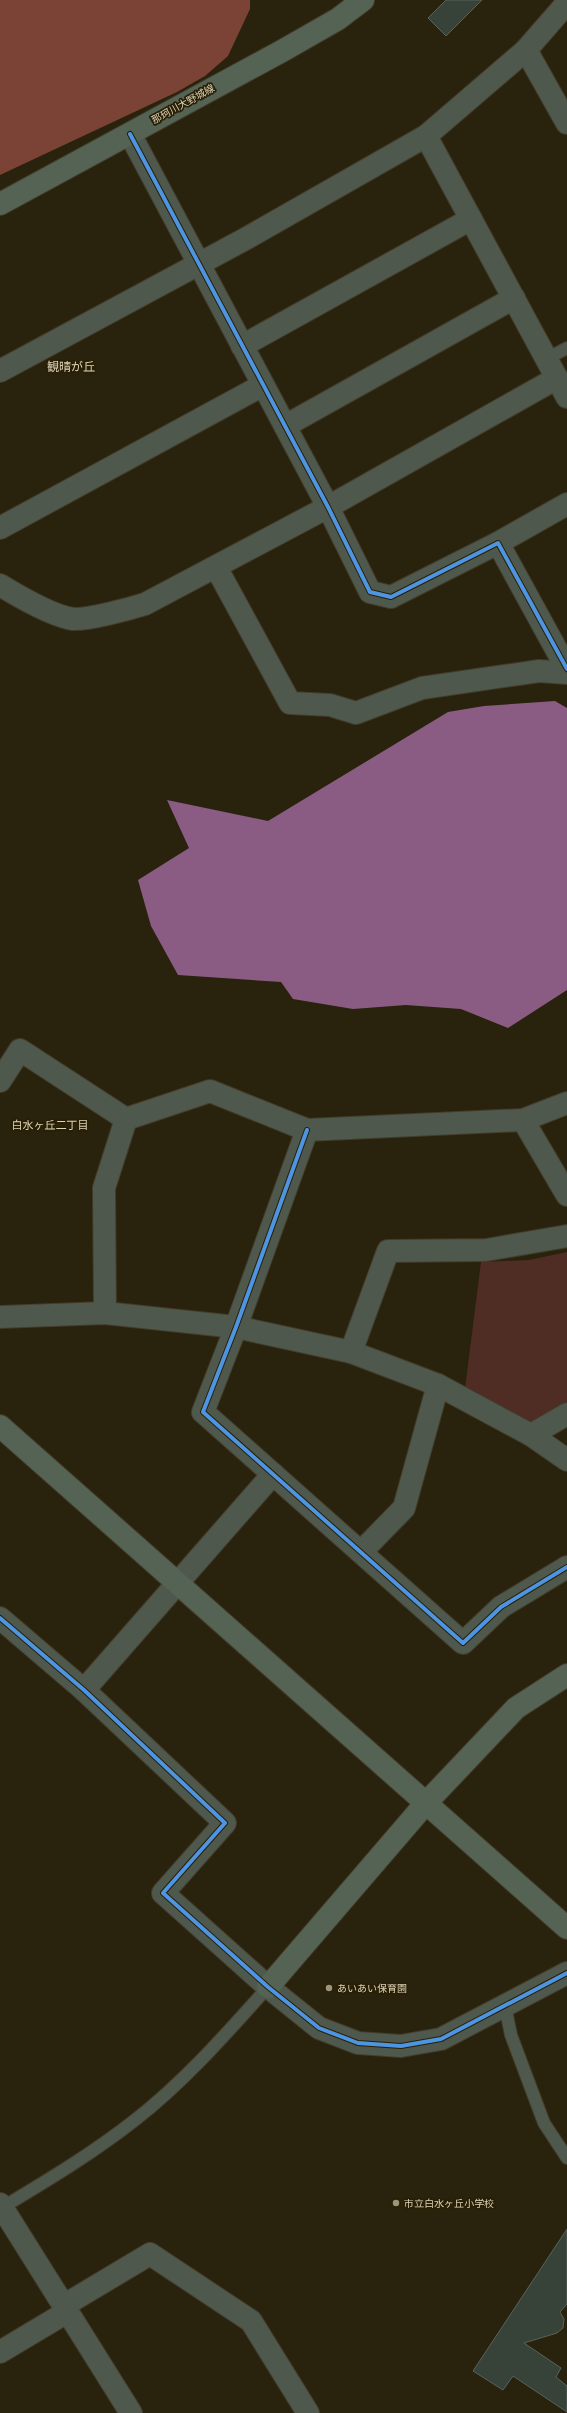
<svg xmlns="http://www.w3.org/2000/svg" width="567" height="2413" font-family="'Crimson Pro','Noto Sans JP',serif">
<rect width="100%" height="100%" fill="#29220c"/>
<polygon fill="#4f2d24" points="567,1252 567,1402 530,1424 465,1389 481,1262 529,1260"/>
<polygon fill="#7b4236" points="0,0 250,0 250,9 228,56 205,76 177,92 0,175"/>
<polygon fill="#8a5c83" points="555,701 567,708 567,990 508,1028 461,1009 406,1005 353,1009 293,999 281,982 178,975 151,926 138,880 189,848 167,800 268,821 448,712 484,706"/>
<g fill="#374239" stroke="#59635c">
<polygon points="446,0 482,0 446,36 428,18"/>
<polygon points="567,2229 567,2304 560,2312 564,2319 563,2328 557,2333 524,2343 561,2368 556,2377 567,2386 567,2412 513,2376 503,2390 473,2371"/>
</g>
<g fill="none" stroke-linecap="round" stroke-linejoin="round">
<g stroke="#433c2a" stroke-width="14">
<g id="lane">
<polyline points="546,359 567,348"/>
<polyline points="505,2006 511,2035 544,2123 567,2158"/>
<path d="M 3,2207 C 48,2180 93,2153 135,2120 C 184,2082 226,2034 268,1987"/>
</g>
</g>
<g stroke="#433c2a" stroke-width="24">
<g id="street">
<polyline points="526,50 567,3"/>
<polyline points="130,134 328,507 370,592 391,597 498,543 567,669"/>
<polyline points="426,136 567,397"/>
<polyline points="242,346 471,219"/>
<polyline points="0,371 247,238 426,136 526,50 567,123"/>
<polyline points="285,426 514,298"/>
<polyline points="0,528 263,385"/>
<polyline points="498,543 567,504"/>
<polyline points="216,567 290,703 330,705 356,713 422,688 539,671 567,673"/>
<path d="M 0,585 C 18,596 52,616 73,619 C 88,620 129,609 145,604 L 328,507 L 557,378"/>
<polyline points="0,1081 20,1050 126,1119 210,1091 307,1130 523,1120 567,1103"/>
<polyline points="523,1120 567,1195"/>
<polyline points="307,1130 236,1327 203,1412 463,1643 501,1607 567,1567"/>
<polyline points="105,1313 104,1188 126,1119"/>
<polyline points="0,1317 105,1313 236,1327 351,1352 438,1385 531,1435 567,1414"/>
<polyline points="351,1352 388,1251 486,1250 567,1236"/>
<polyline points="531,1435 567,1460"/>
<polyline points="361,1552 404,1508 438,1385"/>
<polyline points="0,1618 84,1690 225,1823 163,1893 268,1987 319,2028 358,2043 401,2046 441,2039 567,1973"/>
<polyline points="84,1690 273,1474"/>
<polyline points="0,2204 131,2413"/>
<polyline points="63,2306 150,2254 251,2321 308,2413"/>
<polyline points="0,2352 67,2312"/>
</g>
</g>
<g stroke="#433c2a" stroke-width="24">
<g id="secondary">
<polyline points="0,204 282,51 338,19 363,0"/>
<polyline points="0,1426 567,1928"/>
<polyline points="268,1987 426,1803 516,1708 567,1675"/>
</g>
</g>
<use href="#lane" stroke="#4e584c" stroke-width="12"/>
<use href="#street" stroke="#4e584c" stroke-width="22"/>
<use href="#secondary" stroke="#556354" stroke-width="22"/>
<g stroke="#281f04" stroke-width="6">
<g id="cycleway">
<polyline points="130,134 328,507 370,592 391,597 498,543 567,669"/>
<polyline points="307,1130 236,1327 203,1412 463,1643 501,1607 567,1567"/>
<polyline points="0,1618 84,1690 225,1823 163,1893 268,1987 319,2028 358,2043 401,2046 441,2039 567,1973"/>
</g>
</g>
<use href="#cycleway" stroke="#4d94e3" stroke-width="4"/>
</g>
<g fill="#9d947b" stroke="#281f04" stroke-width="1.5">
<circle cx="329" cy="1988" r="4"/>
<circle cx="396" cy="2203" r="4"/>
</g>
<g text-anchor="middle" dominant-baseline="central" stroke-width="3.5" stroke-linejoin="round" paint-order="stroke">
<g font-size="10" fill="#dbd1b7" stroke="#281f04">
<text transform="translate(183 104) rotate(-29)">那珂川大野城線</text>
</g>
<g font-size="10" fill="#dbd1b7" stroke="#281f04" text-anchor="start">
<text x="337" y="1988">あいあい保育園</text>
<text x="404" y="2203">市立白水ヶ丘小学校</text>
</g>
<g font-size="11" fill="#dbd1b7" stroke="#281f04">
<text x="50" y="1125">白水ヶ丘二丁目</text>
</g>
<g font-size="12" fill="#dbd1b7" stroke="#281f04">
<text x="71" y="367">観晴が丘</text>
</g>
</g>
</svg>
